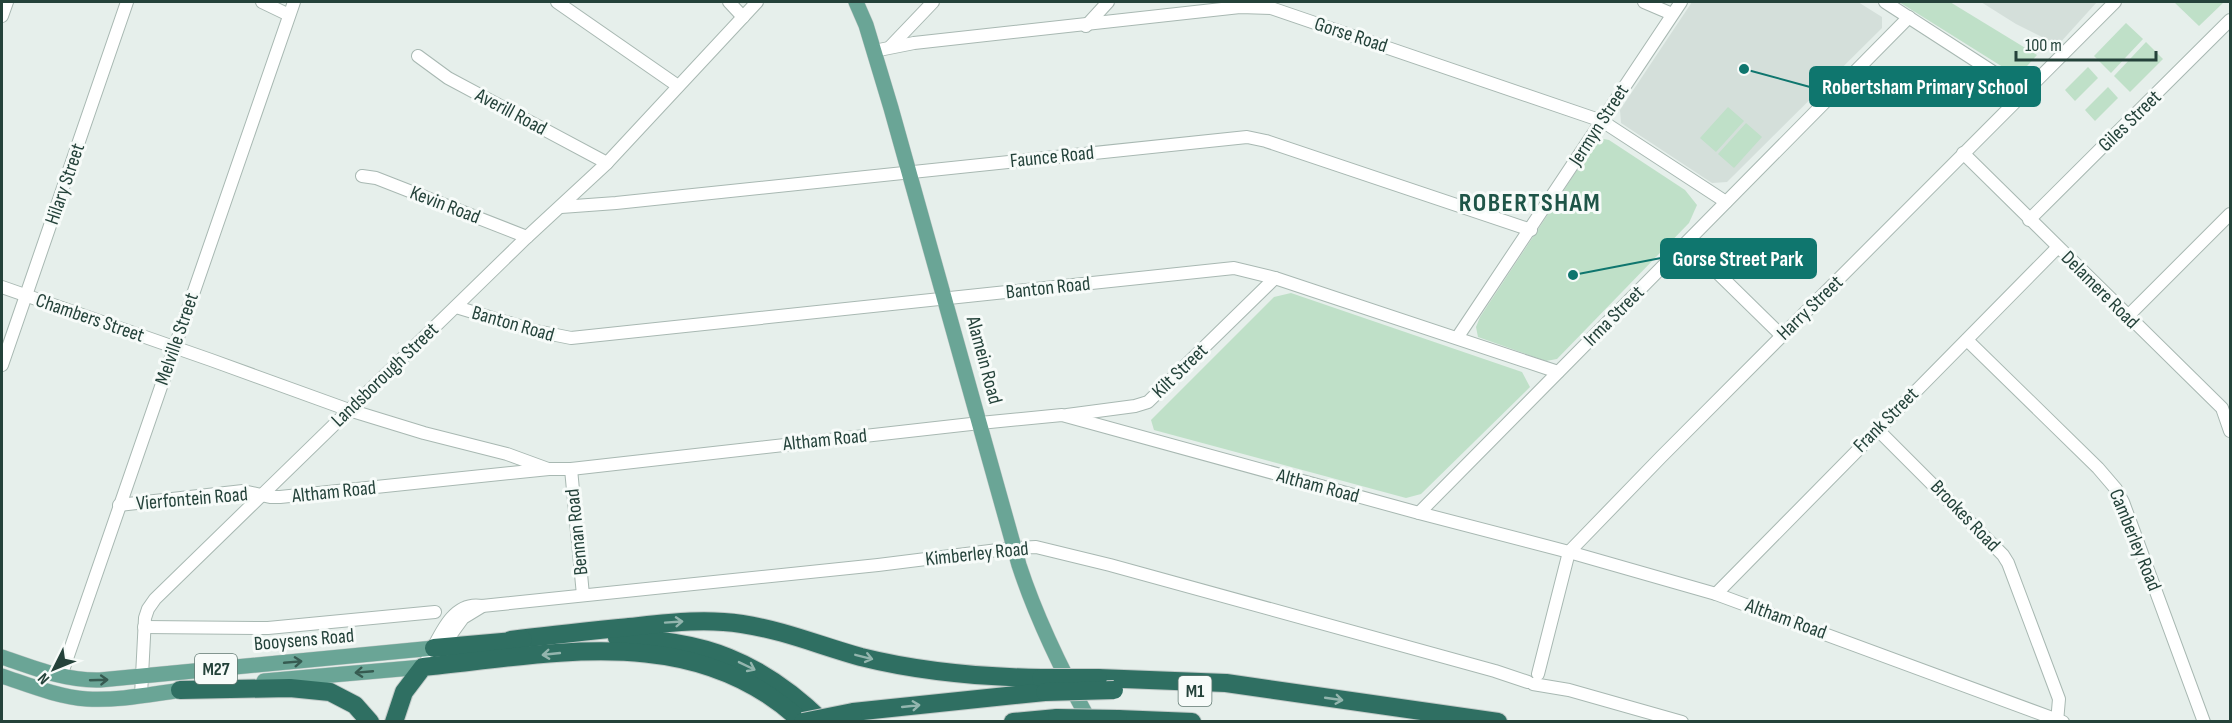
<svg xmlns="http://www.w3.org/2000/svg" width="2232" height="723" font-family="'Sofia Sans Condensed',sans-serif">
<rect width="100%" height="100%" fill="#e6efeb"/>
<g fill="#d4dfda">
<polygon points="1692,2 1858,2 1882,17 1882,28 1727,182 1712,183 1621,123 1620,110"/>
<polygon points="1981,2 2097,2 2058,45 2016,24"/>
</g>
<g fill="#bfe0c8">
<polygon points="1899,2 1950,2 2037,55 2019,75 2014,74"/>
<polygon points="2174,2 2224,2 2199,26"/>
<polygon points="2126,23 2143,39 2111,73 2094,56"/>
<polygon points="2146,42 2163,59 2130,92 2114,76"/>
<polygon points="2088,67 2098,78 2075,101 2065,90"/>
<polygon points="2108,87 2118,98 2095,121 2085,110"/>
<polygon points="1728,107 1744,121 1716,152 1700,138"/>
<polygon points="1746,123 1762,137 1734,168 1718,154"/>
<polygon points="1604,139 1609,140 1685,190 1697,205 1689,223 1557,359 1546,361 1478,337 1476,327 1480,317 1597,140"/>
<polygon points="1291,293 1522,372 1530,387 1421,494 1406,498 1154,430 1151,420 1274,297"/>
</g>
<g fill="none" stroke-linecap="round" stroke-linejoin="round">
<g stroke="#a8b8b2" stroke-width="14">
<g id="minor">
<polyline points="262,2 289,15"/>
<polyline points="557,2 678,86"/>
<polyline points="729,2 743,17"/>
<polyline points="1644,2 1672,14"/>
<polyline points="1885,2 2024,92"/>
<polyline points="2,16 7,2"/>
<polyline points="1086,26 1108,2"/>
<polyline points="890,47 933,2"/>
<polyline points="874,51 914,43 1240,7 1271,8 1602,121 1726,202"/>
<polyline points="418,56 448,78 607,163"/>
<polyline points="1963,153 2222,408 2230,431"/>
<polyline points="362,176 376,178 527,237"/>
<polyline points="561,207 616,203 1247,137 1266,141 1531,230"/>
<polyline points="2029,220 2230,20"/>
<polyline points="1687,243 1782,336"/>
<polyline points="2,287 211,360 349,410 424,433 507,454 548,469"/>
<polyline points="456,307 536,331 571,338 1234,268 1275,278 1558,372"/>
<polyline points="2127,317 2230,214"/>
<polyline points="1457,338 1681,2"/>
<polyline points="1967,340 2098,468 2116,489 2123,502 2204,722"/>
<polyline points="2,365 127,2"/>
<polyline points="1067,415 1135,406 1148,402 1275,278"/>
<polyline points="1877,429 2003,555 2008,563 2059,699 2057,722"/>
<polyline points="571,469 583,595"/>
<polyline points="119,505 243,491 270,497 280,497 549,469 571,469 980,423 1062,415 1419,513 1569,552 1716,594 2063,722"/>
<polyline points="1419,513 1909,17"/>
<polyline points="1716,594 2057,248"/>
<polyline points="144,627 268,628 435,612"/>
<polyline points="442,647 463,618 481,607"/>
<path d="M 423,667 C 437,644 449,600 482,606 L 878,565 L 1014,548 L 1036,547 L 1110,565 L 1495,671 L 1528,682"/>
<polyline points="1538,674 1569,552 1661,457 2115,2"/>
<polyline points="61,676 294,2"/>
<polyline points="1533,684 1569,690 1682,722"/>
<polyline points="141,695 145,618 148,609 155,599 527,237 607,163 757,2"/>
</g>
</g>
<g stroke="#c2cac8" stroke-width="16">
<g id="major">
<path d="M 856,2 L 866,25 L 891,108 L 1019,565 C 1037,620 1062,671 1090,722"/>
<path d="M 2,657 C 34,668 66,681 100,680 L 434,648"/>
<path d="M 2,676 C 29,685 58,697 87,699 C 121,701 156,693 190,689"/>
<polyline points="264,681 423,667"/>
</g>
</g>
<g stroke="#c2cac8" stroke-width="20">
<g id="highway">
<path d="M 617,638 C 702,639 761,661 823,722"/>
<path d="M 511,640 C 550,635 590,631 629,627 C 667,623 704,618 742,624 C 783,630 821,646 861,657 C 921,672 980,677 1041,678"/>
<polyline points="434,648 523,640"/>
<polyline points="1098,678 1226,683 1498,722"/>
<polyline points="180,690 290,688 330,692 355,705 370,722"/>
<polyline points="853,712 1045,692"/>
<polyline points="1118,719 1192,722"/>
<path d="M 394,722 L 404,692 L 423,667 C 553,654 696,621 802,722"/>
<polyline points="1013,722 1057,718"/>
</g>
</g>
<use href="#minor" stroke="#fff" stroke-width="12"/>
<use href="#major" stroke="#6aa596" stroke-width="15"/>
<use href="#highway" stroke="#2f6f62" stroke-width="18"/>
<g stroke="#c2cac8" stroke-width="20" stroke-linecap="butt">
<g id="highway-bridge">
<polyline points="1041,678 1098,678"/>
<polyline points="1045,692 1114,690"/>
<polyline points="1057,718 1118,719"/>
<polyline points="803,722 853,712"/>
</g>
</g>
<use href="#highway-bridge" stroke="#2f6f62" stroke-width="18"/>
</g>
<defs><path id="oneway-shaft" d="M-6 0H5M1.5-3L5.5 0L1.5 3" fill="none" stroke-width="1.6" stroke-linecap="round" stroke-linejoin="round" transform="scale(1.5)"/></defs>
<g stroke="#93b5ae">
<use href="#oneway-shaft" transform="translate(674 622) rotate(-4)"/>
<use href="#oneway-shaft" transform="translate(551 654) rotate(174)"/>
<use href="#oneway-shaft" transform="translate(864 657) rotate(14)"/>
<use href="#oneway-shaft" transform="translate(747 666) rotate(26)"/>
<use href="#oneway-shaft" transform="translate(1334 699) rotate(8)"/>
<use href="#oneway-shaft" transform="translate(911 706) rotate(-6)"/>
</g>
<g stroke="#365b51">
<use href="#oneway-shaft" transform="translate(293 662) rotate(-5)"/>
<use href="#oneway-shaft" transform="translate(364 672) rotate(175)"/>
<use href="#oneway-shaft" transform="translate(99 680) rotate(-2)"/>
</g>
<g text-anchor="middle" dominant-baseline="central" stroke-width="6" stroke-linejoin="round" paint-order="stroke">
<g fill="#f7fbf9" stroke="#637a73" stroke-width="1.5">
<rect x="195" y="654" width="42" height="30" rx="4.5"/>
<rect x="1178.5" y="676" width="33" height="30" rx="4.5"/>
</g>
<g font-size="18" font-weight="bold" fill="#24423a">
<text x="216" y="669">M27</text>
<text x="1195" y="691">M1</text>
</g>
<g font-size="20" fill="#24423a" stroke="#f7fbf9">
<text transform="translate(1351 35) rotate(18)">Gorse Road</text>
<text transform="translate(511 112) rotate(28)">Averill Road</text>
<text transform="translate(2130 121) rotate(-44)">Giles Street</text>
<text transform="translate(1599 125) rotate(-57)">Jermyn Street</text>
<text transform="translate(1052 157) rotate(-6)">Faunce Road</text>
<text transform="translate(65 184) rotate(-71)">Hilary Street</text>
<text transform="translate(445 205) rotate(21)">Kevin Road</text>
<text transform="translate(1048 288) rotate(-6)">Banton Road</text>
<text transform="translate(2100 290) rotate(45)">Delamere Road</text>
<text transform="translate(1810 308) rotate(-44)">Harry Street</text>
<text transform="translate(1614 316) rotate(-45)">Irma Street</text>
<text transform="translate(90 318) rotate(19)">Chambers Street</text>
<text transform="translate(513 324) rotate(16)">Banton Road</text>
<text transform="translate(177 339) rotate(-71)">Melville Street</text>
<text transform="translate(984 360) rotate(75)">Alamein Road</text>
<text transform="translate(1180 371) rotate(-44)">Kilt Street</text>
<text transform="translate(385 375) rotate(-44)">Landsborough Street</text>
<text transform="translate(1886 420) rotate(-45)">Frank Street</text>
<text transform="translate(825 440) rotate(-6)">Altham Road</text>
<text transform="translate(1318 486) rotate(15)">Altham Road</text>
<text transform="translate(334 492) rotate(-6)">Altham Road</text>
<text transform="translate(192 499) rotate(-5)">Vierfontein Road</text>
<text transform="translate(1965 516) rotate(46)">Brookes Road</text>
<text transform="translate(577 532) rotate(-96)">Bennan Road</text>
<text transform="translate(2135 540) rotate(68)">Camberley Road</text>
<text transform="translate(977 554) rotate(-6)">Kimberley Road</text>
<text transform="translate(1786 619) rotate(20)">Altham Road</text>
<text transform="translate(304 640) rotate(-5)">Booysens Road</text>
</g>
<g font-size="26" font-weight="bold" letter-spacing="1.5" fill="#1f5548" stroke="#f7fbf9">
<text x="1530" y="203">ROBERTSHAM</text>
</g>
</g>
<path fill="none" stroke="#0f766e" stroke-width="2" d="M1744 69L1810 87M1573 275L1661 258"/>
<g fill="#0f766e" stroke="#f7fbf9" stroke-width="2">
<circle cx="1744" cy="69" r="6"/>
<circle cx="1573" cy="275" r="6"/>
</g>
<g fill="#0f766e" stroke="#0f766e" stroke-width="2">
<rect x="1810" y="67" width="230" height="39" rx="6"/>
<rect x="1661" y="239" width="155" height="39" rx="6"/>
</g>
<g font-size="21" text-anchor="middle" font-weight="bold" fill="#fff">
<text x="1925" y="94">Robertsham Primary School</text>
<text x="1738" y="266">Gorse Street Park</text>
</g>
<rect width="2232" height="723" fill="none" stroke="#24423a" stroke-width="6"/>
<g transform="translate(54 669) rotate(227)" stroke="#f7fbf9" stroke-width="4.5" paint-order="stroke">
<path d="M0-4.5L10 22L0 15L-10 22Z" fill="#24423a"/>
<text y="-9" font-size="16" font-weight="bold" text-anchor="middle" fill="#24423a">N</text>
</g>
<path d="M2016 51v9h140v-9" fill="none" stroke="#24423a" stroke-width="3"/>
<text x="2025" y="51" font-size="18" fill="#24423a" stroke="#f7fbf9" stroke-width="4.5" paint-order="stroke">100 m</text>
</svg>
